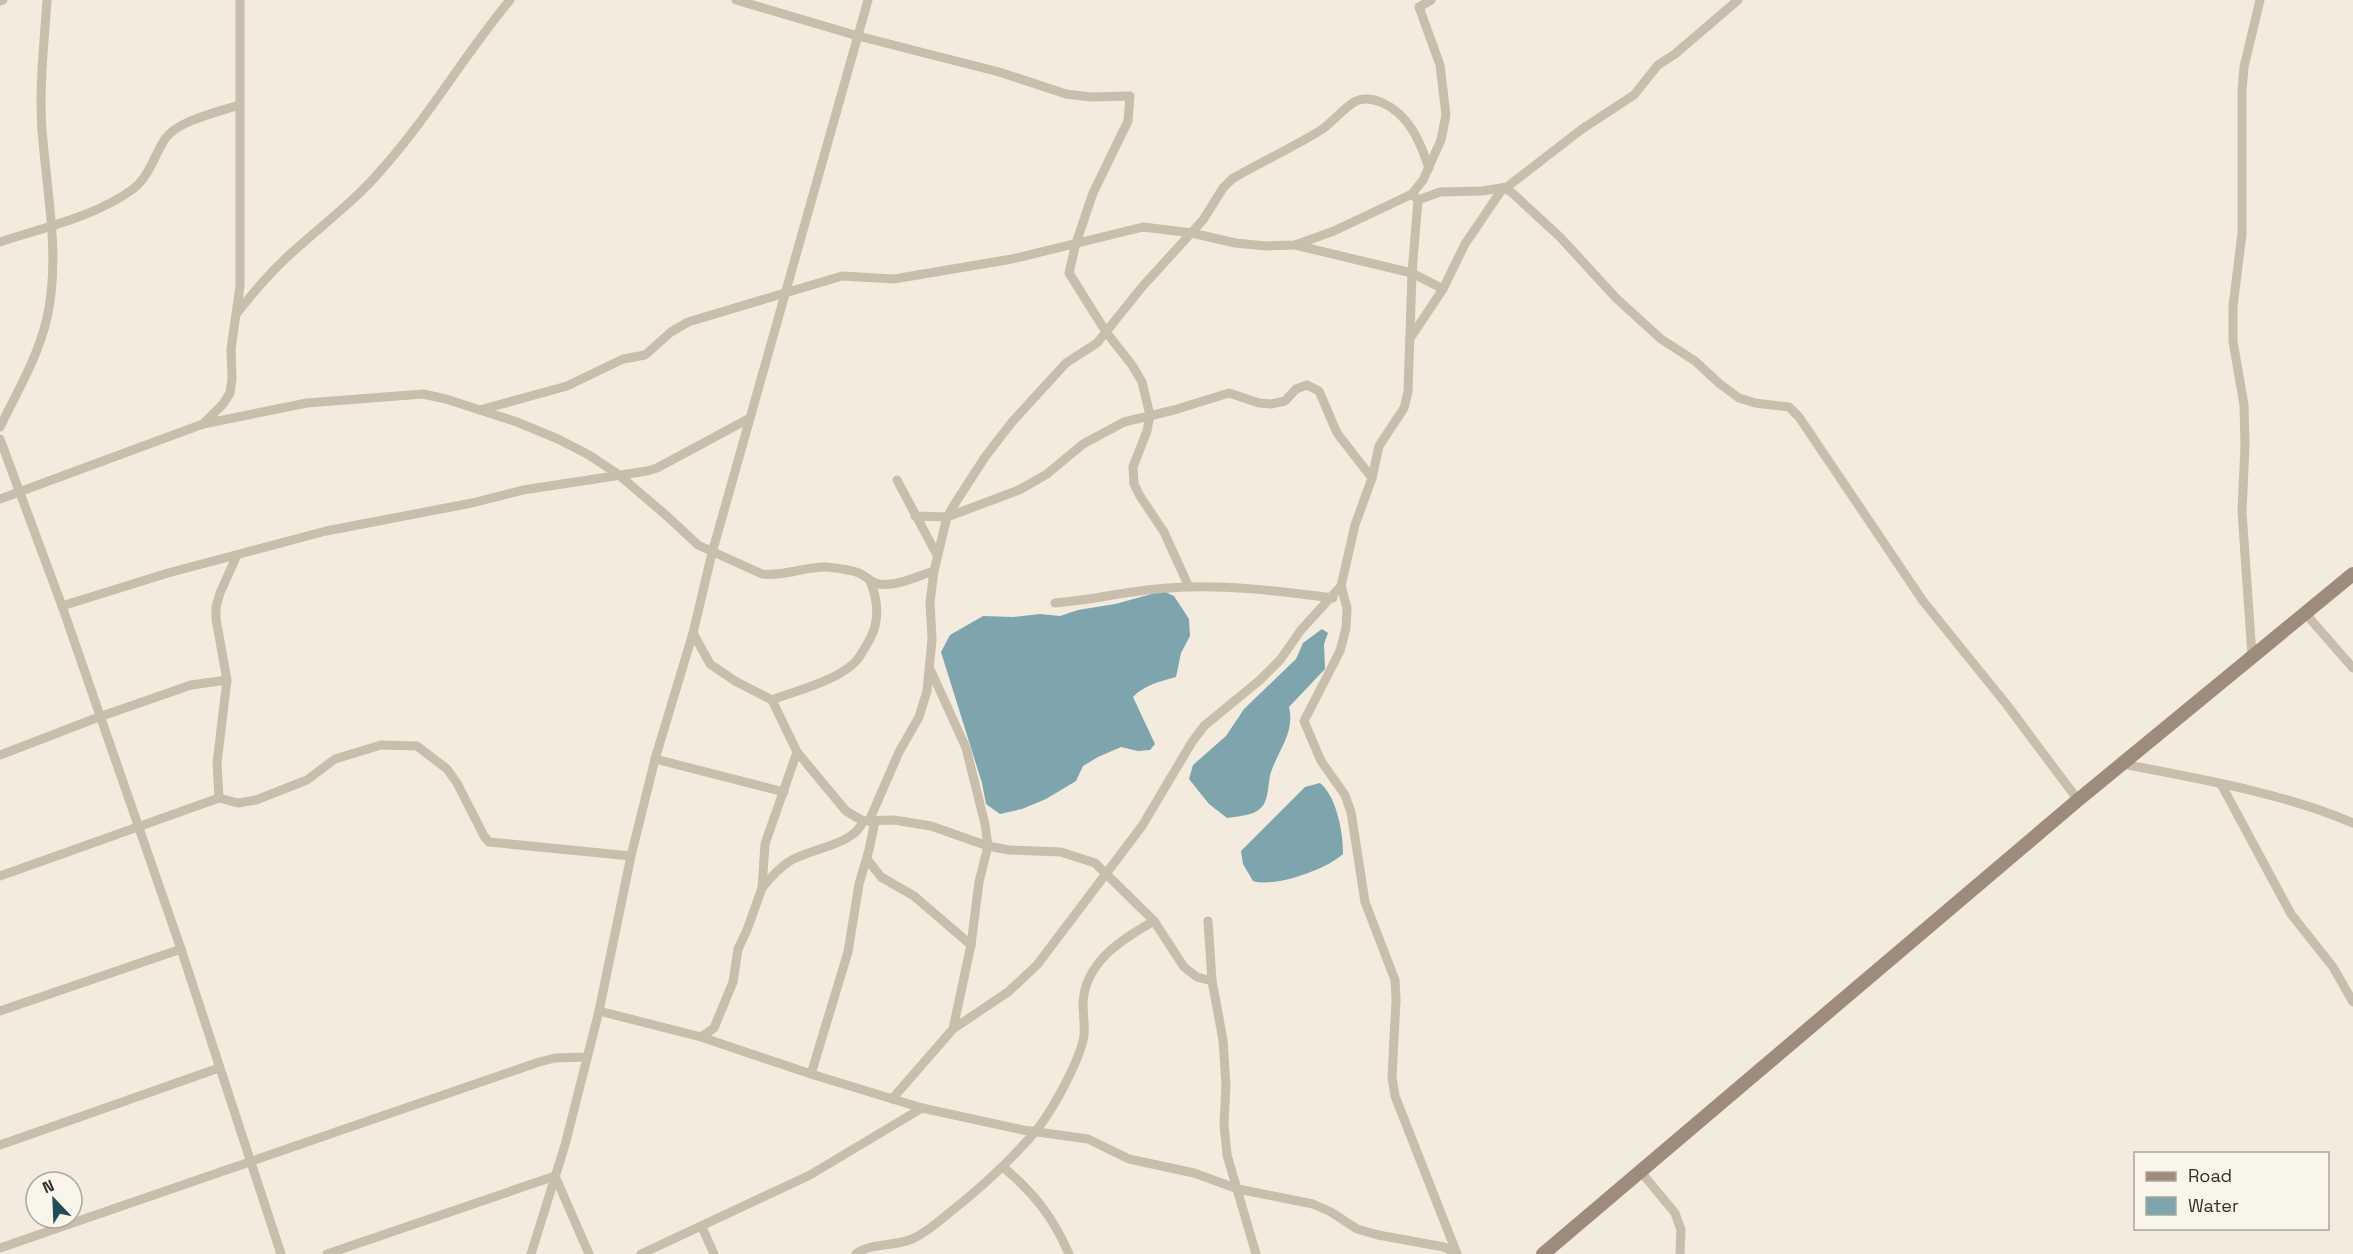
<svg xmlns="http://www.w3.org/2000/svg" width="2353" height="1254" font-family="'Space Grotesk',sans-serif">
<rect width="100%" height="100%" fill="#f2ebde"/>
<g fill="#7ea5ae">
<path d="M 1163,591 L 1174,596 L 1189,619 L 1190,636 L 1181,653 L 1176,677 C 1161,681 1144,685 1133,697 L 1155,744 L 1150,750 L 1138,751 L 1121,747 L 1098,757 L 1083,766 L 1076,781 L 1046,799 L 1022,809 L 1000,814 L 986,804 L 982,783 L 941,652 L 950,635 L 983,616 L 1013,617 L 1040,614 L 1060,616 L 1078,610 L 1115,604 Z"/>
<path d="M 1322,629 L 1328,633 L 1324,644 L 1325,669 L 1289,707 C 1295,732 1279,749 1271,772 C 1268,781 1269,795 1264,804 C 1257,816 1239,816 1227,818 L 1209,804 L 1189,779 L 1193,765 L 1226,736 L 1244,709 L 1296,659 L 1303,643 Z"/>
<path d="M 1320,783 C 1337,797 1343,833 1343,854 C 1327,869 1275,888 1253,881 L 1243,864 L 1241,851 L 1305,787 Z"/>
</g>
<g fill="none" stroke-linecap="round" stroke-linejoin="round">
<g stroke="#c9bdab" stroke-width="9">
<polyline points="736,0 858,36 999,72 1066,94 1091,97 1130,96 1128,121 1093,193 1076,243 1069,273 1106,332 1132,365 1142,382 1150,415 1147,431 1133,467 1134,484 1140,496 1164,532 1189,587"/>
<polyline points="0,1 3,0"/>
<polyline points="1415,197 1418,200 1440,192 1482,191 1507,187 1582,129 1634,95 1658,65 1675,54 1738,0"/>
<polyline points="1418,200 1412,273 1408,392 1404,408 1379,446 1372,478 1355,525 1341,586 1347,608 1346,628 1340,651 1304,721 1321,761 1345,795 1351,812 1365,902 1395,980 1396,1000 1392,1077 1395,1096 1457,1254"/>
<path d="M 0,242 C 42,228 97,216 133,189 C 149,177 154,156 165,139 C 177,121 218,112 239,105"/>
<polyline points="1295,245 1412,273 1443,289"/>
<path d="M 237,313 C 255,290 274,268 296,249 C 326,222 357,199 383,168 C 430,115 465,54 510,0"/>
<polyline points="1411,337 1443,289 1465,244 1503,188 1510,191 1560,237 1616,298 1661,339 1695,361 1720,384 1739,398 1755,403 1789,407 1799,417 1923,601 2007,705 2078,800"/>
<polyline points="480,410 567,386 623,359 645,355 671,332 688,322 842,276 894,279 1012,259 1143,227 1192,233 1235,243 1266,246 1295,245 1334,231 1412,194 1423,180 1441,140 1446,115 1440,65 1419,7 1431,0"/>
<polyline points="203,424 223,404 230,393 232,379 231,349 240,286 240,0"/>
<path d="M 0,427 C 17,392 38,357 47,318 C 60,260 48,199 43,141 C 38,95 44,46 47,0"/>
<polyline points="0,439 62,606 181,949 281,1254"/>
<polyline points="897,480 937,555"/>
<path d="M 0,499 L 203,424 L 307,403 L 423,394 L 446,399 L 517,422 L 558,439 L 589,455 L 619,475 L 668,517 L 698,545 L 762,574 C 784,577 805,566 827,567 C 837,568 849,569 859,573 C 866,576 870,582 879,584 C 897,587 917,576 934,571"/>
<polyline points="915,516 947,517 1019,490 1047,474 1083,444 1124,422 1174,410 1229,393 1259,403 1271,404 1285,401 1296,389 1307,385 1319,391 1337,433 1372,478"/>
<path d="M 1055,603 C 1093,600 1131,590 1169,588 C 1223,584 1280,591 1333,598"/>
<polyline points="62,606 168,573 326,531 472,503 523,490 647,471 657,468 750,418"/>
<polyline points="2305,613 2353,668"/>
<polyline points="693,633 710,664 735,681 772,700 797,752 846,811 863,821 894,820 931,826 988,846 1009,850 1061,852 1095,863 1154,921 1184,967 1197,977 1212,981"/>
<polyline points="2252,655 2242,512 2245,445 2244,405 2233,341 2233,306 2242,234 2242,91 2244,67 2260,0"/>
<polyline points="931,671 966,748 985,824 988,846 979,882 971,945 953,1029"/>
<path d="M 772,700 C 798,690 830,683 852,665 C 860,659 865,647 870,639 C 880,620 878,600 870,581"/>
<polyline points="0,755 99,717 191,685 227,680"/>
<polyline points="655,759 784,792"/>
<path d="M 2123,764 C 2200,779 2280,792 2353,823"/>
<polyline points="2221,784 2291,914 2333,967 2353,1002"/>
<polyline points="219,798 217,763 227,680 216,619 216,607 220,593 237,555"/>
<path d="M 869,821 L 899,752 L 919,717 L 927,691 L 932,639 L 930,602 L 934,571 L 947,517 L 954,505 L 985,457 L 1012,422 L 1066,363 L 1097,343 L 1142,287 L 1203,220 L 1223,188 L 1232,179 C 1261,162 1292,148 1321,130 C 1333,122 1343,108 1356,101 C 1365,97 1374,99 1383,103 C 1409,115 1420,141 1429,168"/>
<polyline points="867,859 881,877 914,896 971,945"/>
<polyline points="0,876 219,798 238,803 256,800 307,780 335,759 381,745 417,746 447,769 457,783 484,836 489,842 631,856"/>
<path d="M 762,888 C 770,878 779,868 790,861 C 811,848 855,845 863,821"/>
<polyline points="1208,921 1212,981 1223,1040 1226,1086 1224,1124 1227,1155 1256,1254"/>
<polyline points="0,1011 181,949"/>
<polyline points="599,1011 701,1037 811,1074 922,1108 1023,1130 1088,1139 1129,1159 1194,1173 1238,1189 1313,1204 1331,1212 1357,1229 1378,1235 1444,1247 1456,1253"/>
<polyline points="701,1037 714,1028 733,982 738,949 747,930 762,888 765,844 797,752"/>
<polyline points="811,1074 848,952 859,884 869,850 875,821"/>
<polyline points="892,1099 953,1029 1008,992 1037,965 1142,826 1192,742 1204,726 1260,680 1280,660 1301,630 1341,586"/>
<polyline points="0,1145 219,1068"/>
<path d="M 1003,1167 C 1034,1193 1053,1217 1069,1254"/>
<polyline points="1641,1172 1675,1213 1681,1230 1680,1254"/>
<polyline points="702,1227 714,1254"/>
<polyline points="0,1248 539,1062 555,1058 587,1057"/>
<polyline points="327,1254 555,1176 589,1254"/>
<polyline points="531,1254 565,1145 599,1011 631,856 655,759 693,633 712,553 868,0"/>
<polyline points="641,1254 810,1175 922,1108"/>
<path d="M 856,1254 C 873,1242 893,1247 912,1239 C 926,1233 938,1222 949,1213 C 981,1188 1009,1162 1035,1132 C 1051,1113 1081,1059 1084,1035 C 1085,1025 1083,1014 1083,1003 C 1085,962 1122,939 1154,921"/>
</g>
<polyline stroke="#9d8c7c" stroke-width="14" points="1543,1254 2078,800 2353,574"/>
</g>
<rect x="2134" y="1152" width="195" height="78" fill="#f9f5eb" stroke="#aba69e" stroke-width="1.5"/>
<rect x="2146" y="1172" width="30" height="9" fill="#9d8c7c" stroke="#aba69e" stroke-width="1.5"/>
<text x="2188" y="1182" font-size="18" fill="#37302a">Road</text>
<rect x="2146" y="1197" width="30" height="18" fill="#7ea5ae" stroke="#aba69e" stroke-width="1.5"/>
<text x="2188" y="1212" font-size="18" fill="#37302a">Water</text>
<g transform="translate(54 1200) rotate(337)"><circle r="28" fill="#f9f5eb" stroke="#aba69e" stroke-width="1.5"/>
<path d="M0-4.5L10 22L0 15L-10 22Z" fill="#214c57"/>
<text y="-9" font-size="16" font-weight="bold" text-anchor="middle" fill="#37302a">N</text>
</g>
</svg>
